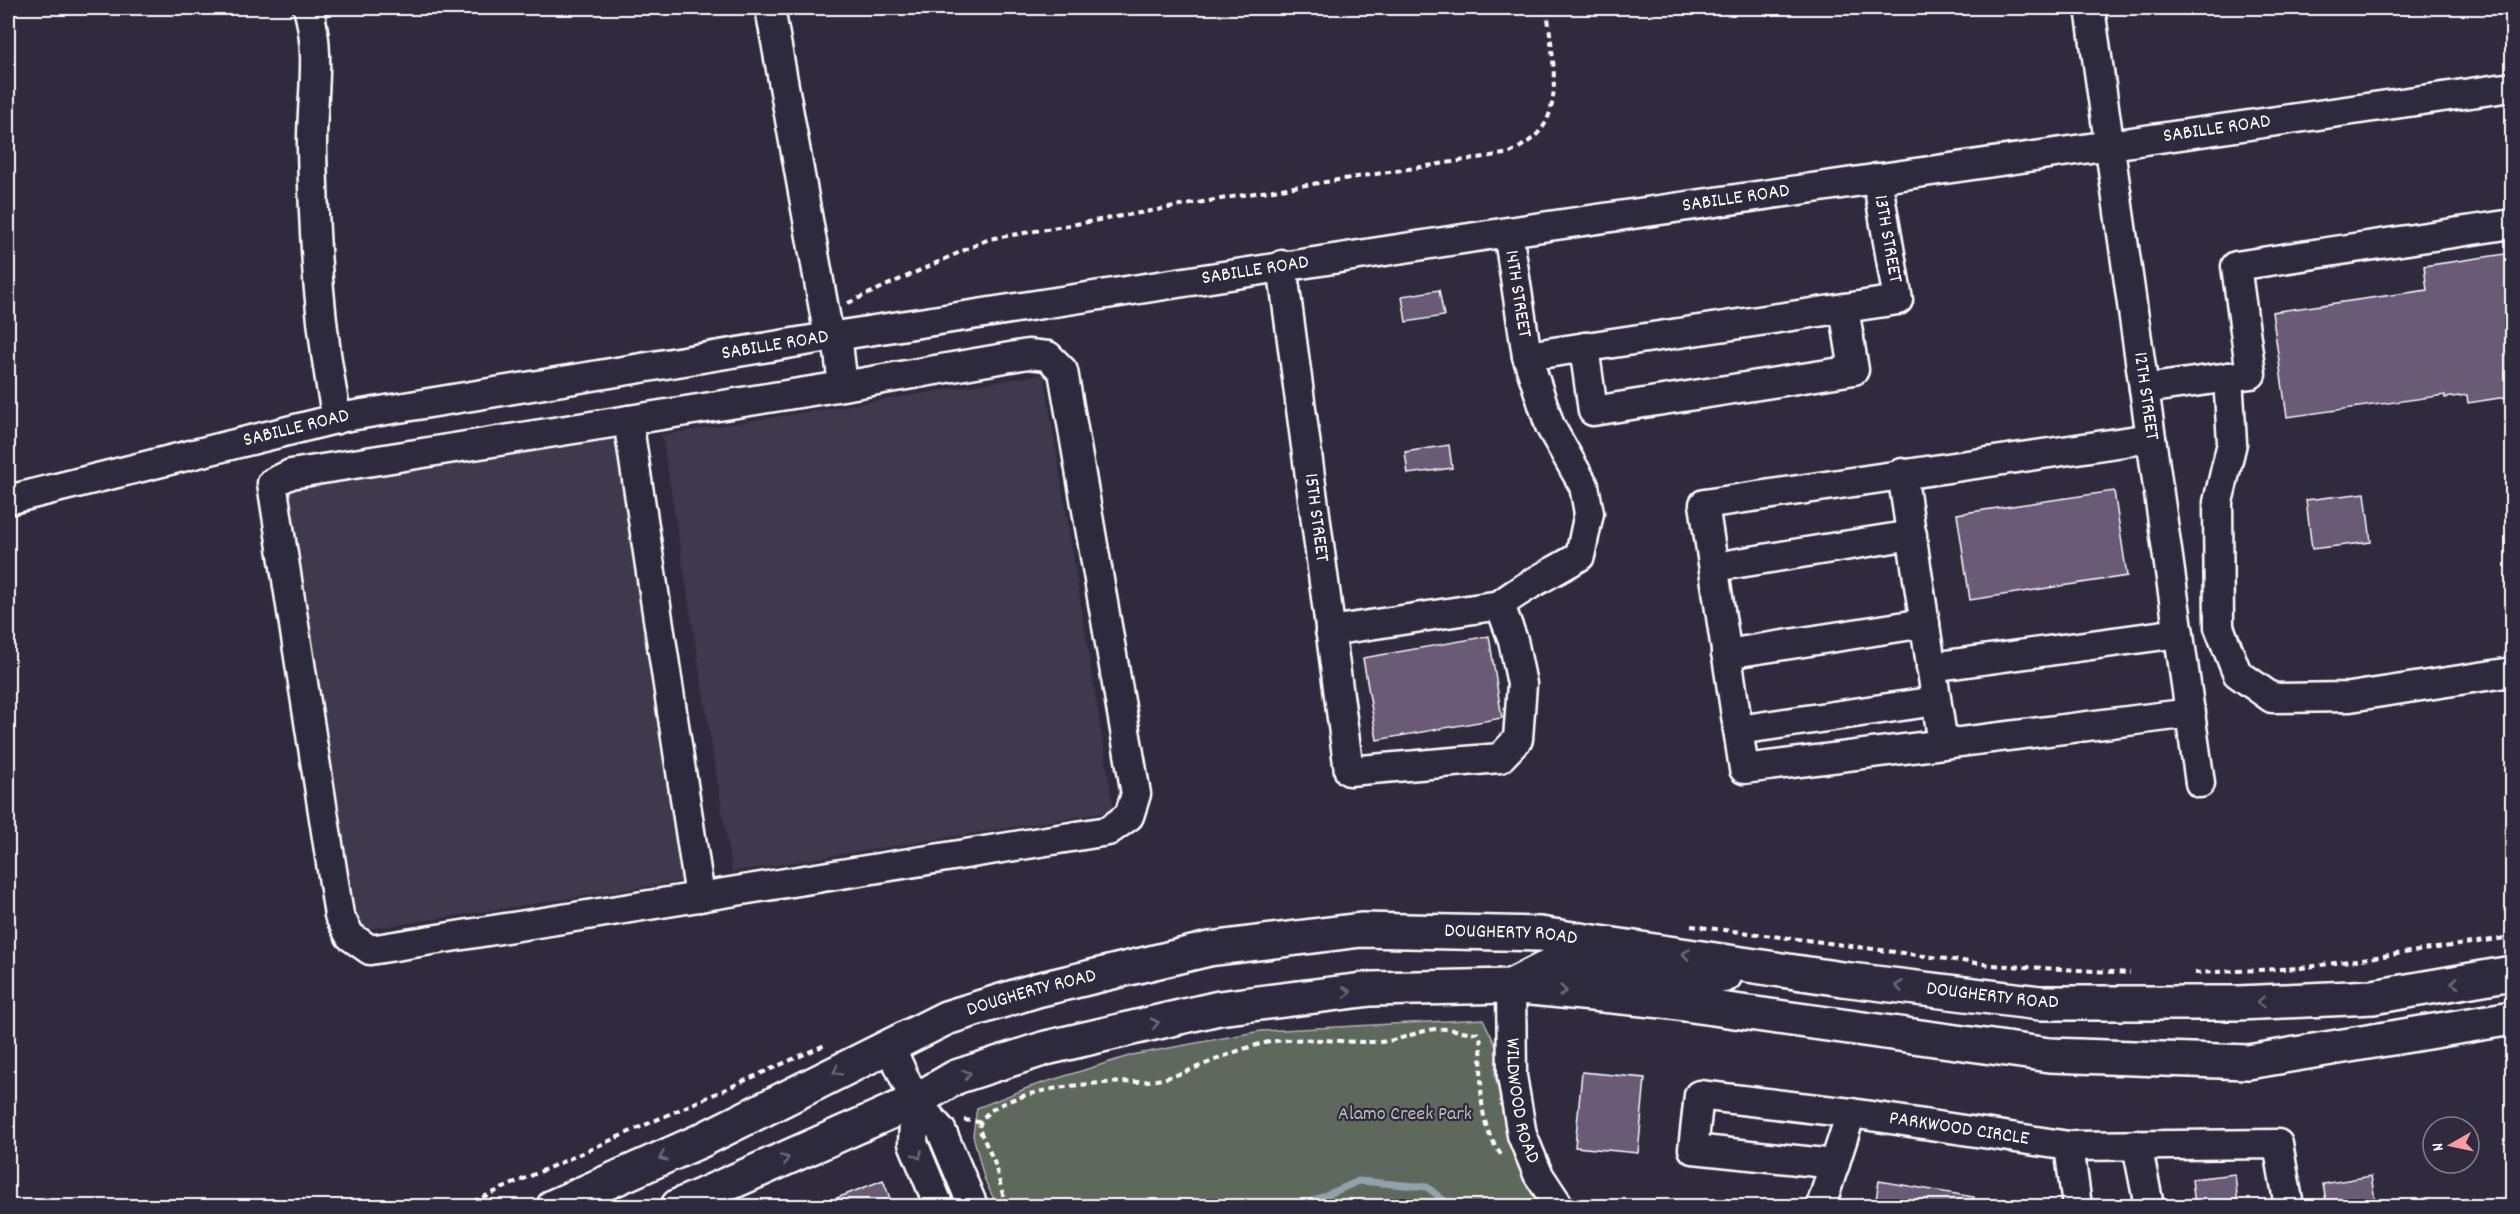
<svg xmlns="http://www.w3.org/2000/svg" width="2520" height="1214" font-family="Dekko,sans-serif">
<rect width="100%" height="100%" fill="#2f2a3d"/>
<filter id="ink" filterUnits="userSpaceOnUse"><feTurbulence type="fractalNoise" baseFrequency=".0167" numOctaves="2"/><feDisplacementMap in="SourceGraphic" scale="12" xChannelSelector="R" yChannelSelector="G"/><feConvolveMatrix kernelMatrix="1 2 1 2 8 2 1 2 1" color-interpolation-filters="sRGB"/></filter>
<g filter="url(#ink)">
<g fill="#40384e">
<polygon points="1044,374 1114,811 732,872 662,435"/>
<polygon points="616,436 684,881 349,932 282,487"/>
</g>
<polygon fill="#5f675b" stroke="#afb3ad" stroke-width="1.5" points="1483,1019 1497,1048 1495,1076 1523,1169 1546,1206 997,1206 984,1178 973,1135 977,1108 1030,1087 1132,1055 1261,1031"/>
<g fill="none" stroke-linecap="round" stroke-linejoin="round">
<polyline stroke="#92a1ac" stroke-width="7" points="1301,1206 1359,1181 1427,1187 1451,1206"/>
</g>
<g fill="#695a76" stroke="#fff" stroke-width="1.5">
<polygon points="2512,253 2512,396 2468,403 2467,395 2445,398 2445,395 2287,417 2272,312 2427,290 2424,266"/>
<polygon points="1439,290 1444,316 1406,322 1402,296"/>
<polygon points="1449,445 1452,468 1408,474 1405,452"/>
<polygon points="2114,491 2127,576 1970,600 1957,514"/>
<polygon points="2365,493 2371,542 2312,549 2306,500"/>
<polygon points="1489,636 1502,718 1377,740 1363,658"/>
<polygon points="1582,1072 1645,1078 1638,1153 1575,1147"/>
<polygon points="2235,1174 2238,1206 2195,1206 2192,1179"/>
<polygon points="2371,1176 2376,1206 2327,1206 2323,1184"/>
<polygon points="883,1180 893,1206 819,1206 819,1205"/>
<polygon points="1879,1181 1974,1197 1973,1206 1875,1206"/>
</g>
<g fill="none" stroke-linecap="round" stroke-linejoin="round">
<g stroke="#fff" stroke-width="33">
<g id="minor">
<path d="M 308,8 C 322,55 311,101 312,149 C 314,241 319,329 337,419"/>
<polyline points="770,8 829,337"/>
<path id="s1" d="M 2090,8 L 2200,783"/>
<path id="s2" d="M 1282,265 L 1349,771 L 1500,758 L 1518,739 L 1522,684 L 1513,640 L 1500,605"/>
<polyline points="837,335 843,386 291,474 272,483 339,915 350,936 370,950 1108,831 1129,816 1136,794 1063,371 1048,356 1028,354 843,386"/>
<polyline points="1584,347 1593,411 1854,370 1844,308"/>
<polyline points="1527,356 1898,300 1877,178"/>
<polyline points="2228,377 2232,443 2218,502 2219,627 2237,673 2272,698 2350,697 2512,672"/>
<polyline points="2144,389 2251,374 2236,266 2512,224"/>
<polyline points="628,420 700,897"/>
<polyline points="2151,438 1704,504 1744,769 2191,713"/>
<polyline points="1902,473 1943,744"/>
<path id="s3" d="M 8,500 L 344,417 L 829,337 L 1508,232 L 2512,87"/>
<polyline points="1714,567 1912,535"/>
<path d="M 1330,631 L 1500,605 C 1524,585 1553,573 1580,556 L 1589,513 L 1584,486 L 1550,426 L 1527,356 L 1508,232"/>
<polyline points="1726,654 1925,623"/>
<polyline points="1931,667 2179,633"/>
<polyline points="1738,730 1936,701"/>
<path id="s4" d="M 1511,986 L 1512,1076 L 1522,1135 L 1538,1174 L 1559,1206"/>
<polyline points="890,1046 915,1101 941,1130 973,1206"/>
<polyline points="915,1101 913,1143 939,1206"/>
<polyline points="2137,1145 2149,1206"/>
<polyline points="2069,1146 2077,1206"/>
<polyline points="1835,1164 1693,1149 1699,1095 1851,1113"/>
<path id="s5" d="M 1821,1206 L 1851,1113 L 2069,1146 L 2278,1144 L 2289,1206"/>
</g>
</g>
<g stroke="#fff" stroke-width="38">
<g id="major">
<polyline points="1511,986 1550,966 1706,979 1725,975"/>
<path id="s6" d="M 554,1206 L 700,1141 L 946,1018 L 1037,990 L 1209,949 L 1361,930 L 1540,934 L 1842,979 L 2040,1003 L 2238,1003 L 2373,997 L 2512,973"/>
<polyline points="678,1206 915,1101 956,1077 1046,1048 1219,1008 1371,989 1511,986 1663,1001 2049,1055 2248,1062 2512,1018"/>
</g>
</g>
<g stroke="#fff" stroke-width="4" stroke-dasharray="6 4.5" stroke-linecap="butt">
<path d="M 848,303 L 989,239 L 1255,193 L 1510,153 C 1522,146 1534,140 1543,127 C 1563,98 1550,42 1547,8"/>
<polyline points="1691,926 1814,941 1991,965 2130,973"/>
<polyline points="2195,973 2301,968 2512,937"/>
<polyline points="964,1120 979,1122"/>
<polyline points="463,1206 827,1044"/>
<path d="M 1006,1206 L 994,1161 L 979,1129 C 981,1097 1064,1086 1090,1084 C 1115,1081 1137,1084 1162,1079 C 1199,1070 1232,1049 1270,1042 C 1306,1036 1342,1043 1379,1042 C 1399,1041 1417,1031 1436,1029 C 1449,1028 1464,1032 1477,1033 L 1481,1040 C 1483,1082 1474,1119 1502,1156"/>
</g>
<use href="#minor" stroke="#2f2a3d" stroke-width="28"/>
<use href="#major" stroke="#2f2a3d" stroke-width="33"/>
</g>
<defs><path id="oneway-chevron" d="M-2-3.5L2.5 0L-2 3.5" fill="none" stroke-width="1.6" stroke-linecap="round" stroke-linejoin="round" transform="scale(1.5)"/></defs>
<g stroke="#6d6a77">
<use href="#oneway-chevron" transform="translate(1686 954) rotate(-171)"/>
<use href="#oneway-chevron" transform="translate(2455 983) rotate(170)"/>
<use href="#oneway-chevron" transform="translate(1899 986) rotate(-173)"/>
<use href="#oneway-chevron" transform="translate(1563 991) rotate(6)"/>
<use href="#oneway-chevron" transform="translate(1347 992) rotate(-7)"/>
<use href="#oneway-chevron" transform="translate(2261 1002) rotate(177)"/>
<use href="#oneway-chevron" transform="translate(1155 1023) rotate(-13)"/>
<use href="#oneway-chevron" transform="translate(837 1071) rotate(153)"/>
<use href="#oneway-chevron" transform="translate(967 1074) rotate(-18)"/>
<use href="#oneway-chevron" transform="translate(918 1155) rotate(67)"/>
<use href="#oneway-chevron" transform="translate(663 1157) rotate(156)"/>
<use href="#oneway-chevron" transform="translate(785 1159) rotate(-24)"/>
</g>
</g>
<g text-anchor="middle" dominant-baseline="central" stroke-width="4.5" stroke-linejoin="round" paint-order="stroke">
<g font-size="20" fill="#fff" stroke="#2f2a3d">
<text stroke="none"><textPath href="#s3" startOffset="2241">SABILLE ROAD</textPath></text>
<text stroke="none"><textPath href="#s3" startOffset="1755">SABILLE ROAD</textPath></text>
<text transform="translate(1887 239) rotate(80)">13TH STREET</text>
<text stroke="none"><textPath href="#s3" startOffset="1269">SABILLE ROAD</textPath></text>
<text transform="translate(1517 294) rotate(81)">14TH STREET</text>
<text stroke="none"><textPath href="#s3" startOffset="783">SABILLE ROAD</textPath></text>
<text stroke="none"><textPath href="#s1" startOffset="392">12TH STREET</textPath></text>
<text stroke="none"><textPath href="#s3" startOffset="297">SABILLE ROAD</textPath></text>
<text stroke="none"><textPath href="#s2" startOffset="255">15TH STREET</textPath></text>
<text stroke="none"><textPath href="#s6" startOffset="1010">DOUGHERTY ROAD</textPath></text>
<text stroke="none"><textPath href="#s6" startOffset="524">DOUGHERTY ROAD</textPath></text>
<text stroke="none"><textPath href="#s6" startOffset="1496">DOUGHERTY ROAD</textPath></text>
<text stroke="none"><textPath href="#s4" startOffset="116">WILDWOOD ROAD</textPath></text>
<text stroke="none"><textPath href="#s5" startOffset="207">PARKWOOD CIRCLE</textPath></text>
</g>
<g font-size="20" fill="#b7bbb5" stroke="#2f2a3d">
<text x="1405" y="1115">Alamo Creek Park</text>
</g>
</g>
<rect width="2520" height="1214" fill="none" stroke="#2f2a3d" stroke-width="30"/>
<rect x="15" y="15" width="2490" height="1184" fill="none" stroke="#fff" stroke-width="2" filter="url(#ink)"/>
<g transform="translate(2451 1145) rotate(261)"><circle r="28" fill="#2f2a3d" stroke="#827f8b" stroke-width="1.5"/>
<path d="M0-4.5L10 22L0 15L-10 22Z" fill="#ff9aa2"/>
<text y="-9" font-size="16" font-weight="bold" text-anchor="middle" fill="#ffffff">N</text>
</g>
</svg>
